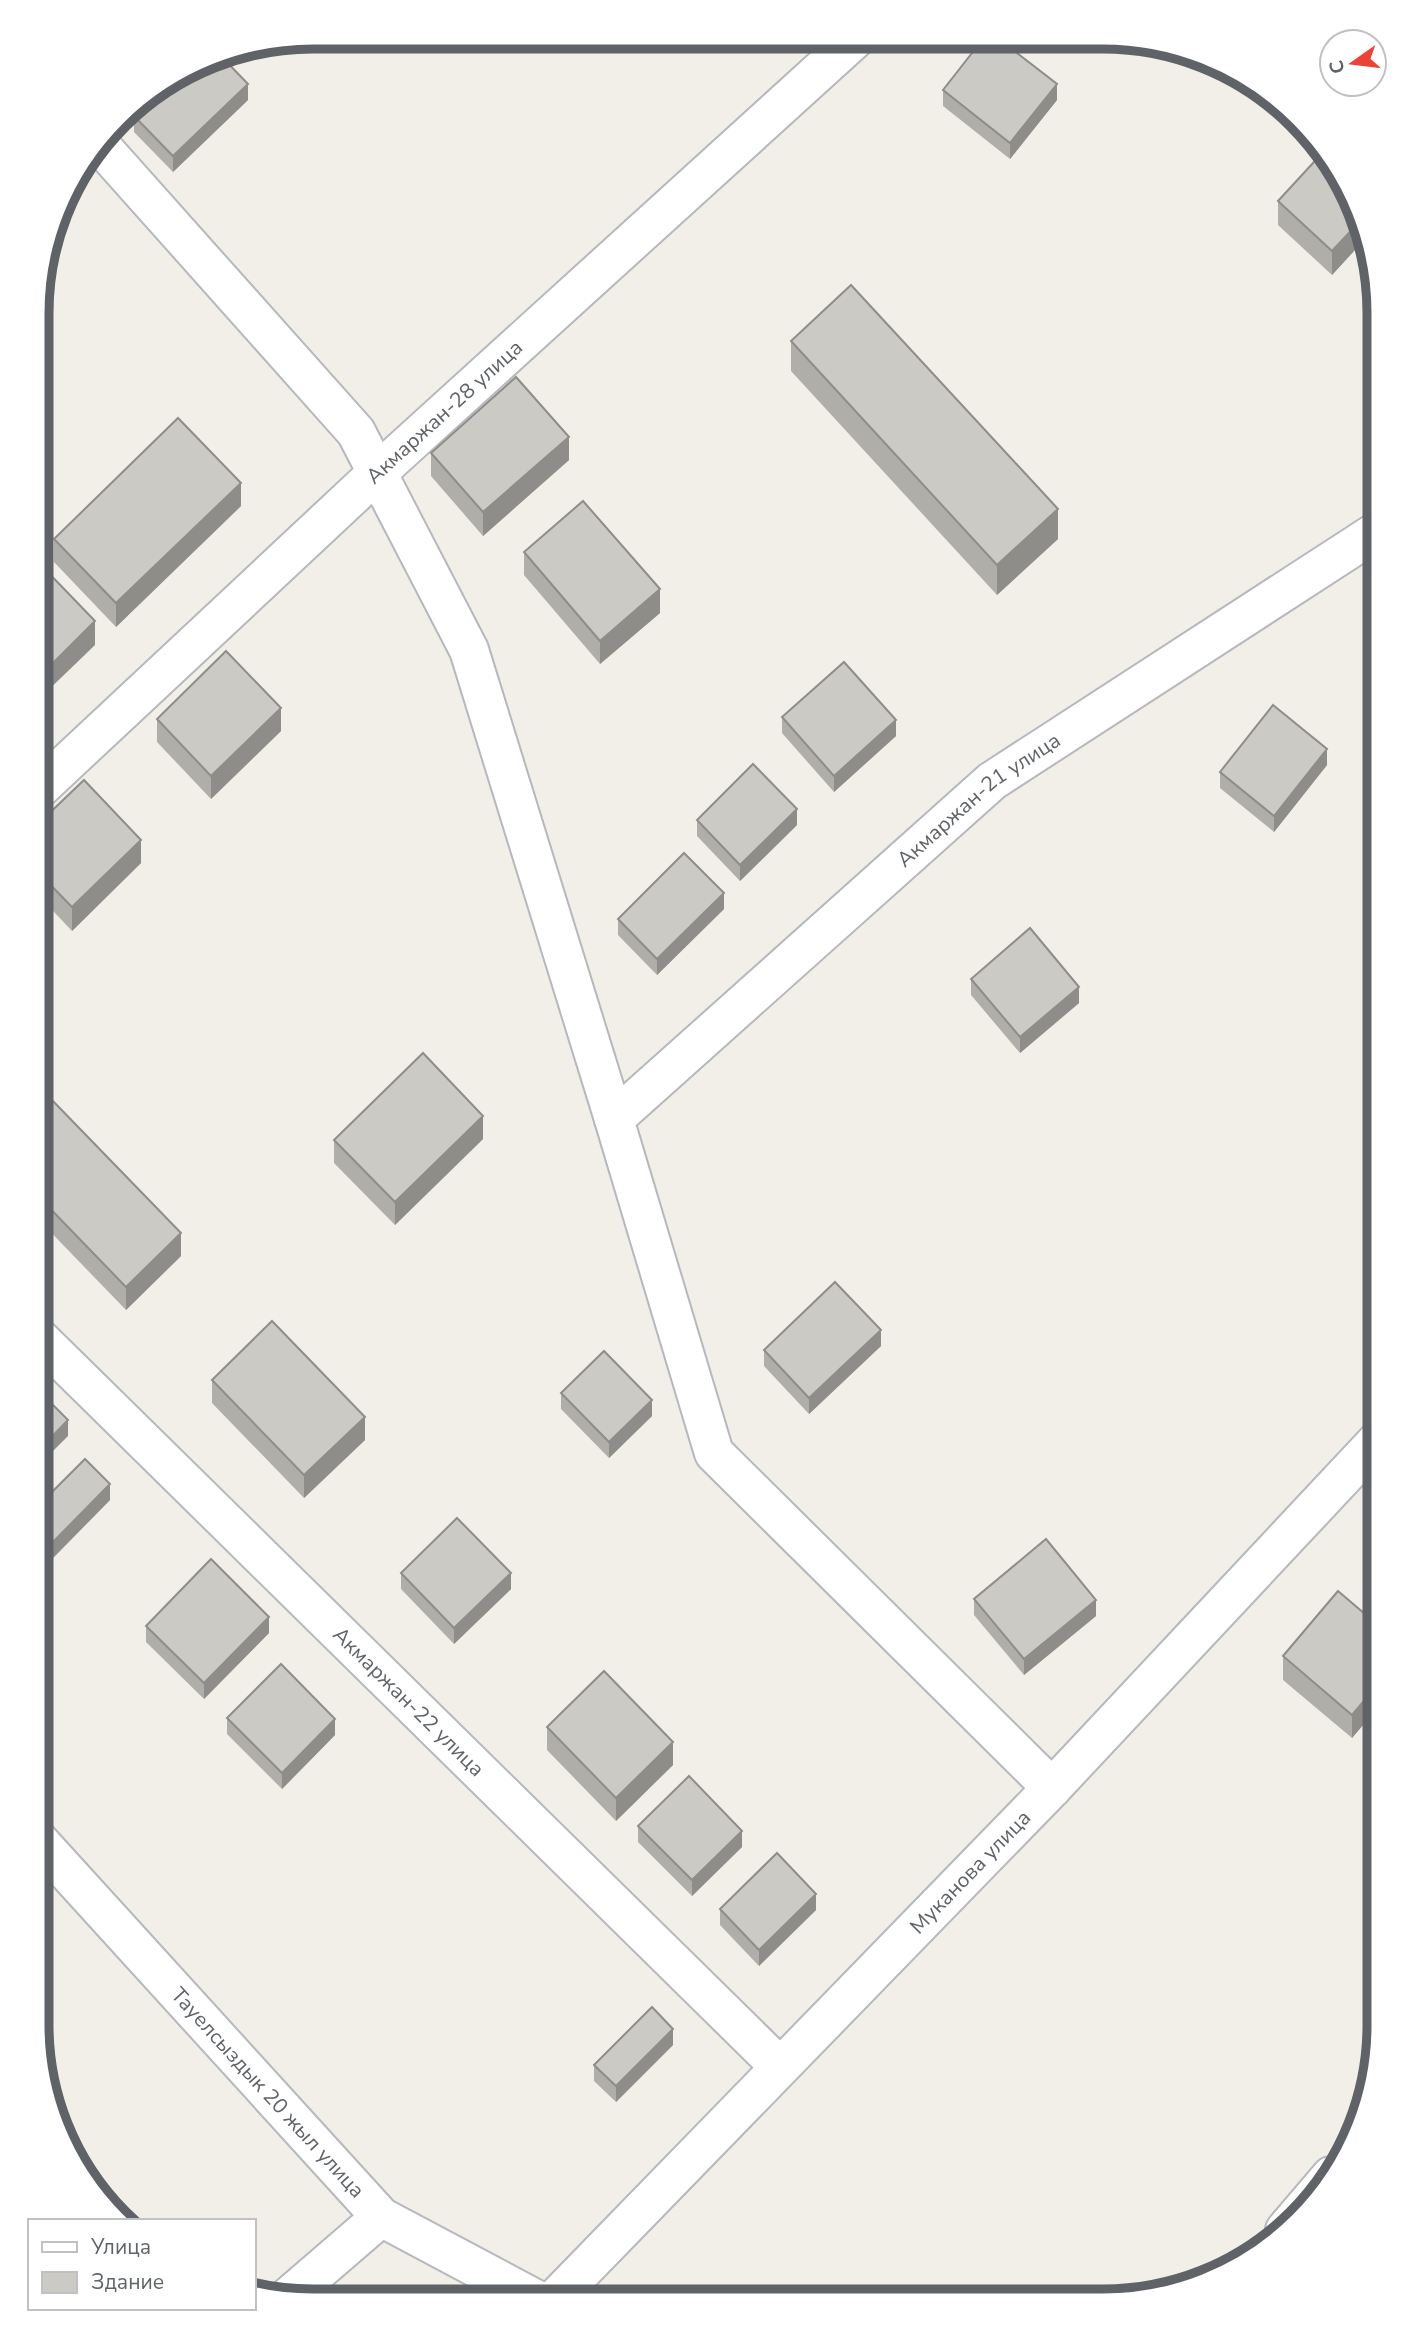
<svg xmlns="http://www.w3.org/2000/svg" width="1416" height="2338" font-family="'Nunito Sans',sans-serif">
<rect width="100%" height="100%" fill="#f1efe8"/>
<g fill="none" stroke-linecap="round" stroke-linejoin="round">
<g stroke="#b5b8bc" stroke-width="42">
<g id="street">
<polyline points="100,145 356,432 469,650 614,1119 714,1453 1052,1788"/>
<path id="s1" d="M 38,790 L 377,473 L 856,38"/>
<path id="s2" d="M 614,1119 L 992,781 L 1379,530"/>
<path id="s3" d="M 38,1337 L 780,2067"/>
<path id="s4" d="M 37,1839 L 381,2217 L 537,2300"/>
<polyline points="1285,2230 1331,2176"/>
<polyline points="286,2299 381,2217"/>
<path id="s5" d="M 554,2300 L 1052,1788 L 1379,1439"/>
</g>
</g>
<use href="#street" stroke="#fff" stroke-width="38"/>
</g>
<g fill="#afaea9">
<polygon points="943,90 1057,100 1010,159 943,106"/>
<polygon points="248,100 173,172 134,132 134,116"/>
<polygon points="1278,201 1358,207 1365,239 1332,275 1278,225"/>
<polygon points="791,341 1058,539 997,595 791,371"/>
<polygon points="431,453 569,460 483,536 431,476"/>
<polygon points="241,506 116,627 54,562 54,539"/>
<polygon points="524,552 660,613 600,664 524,575"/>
<polygon points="782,717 896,736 834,792 782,733"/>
<polygon points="157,719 281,731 211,799 157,742"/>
<polygon points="1327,765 1274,832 1220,788 1220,772"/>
<polygon points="697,820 797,825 740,881 697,836"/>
<polygon points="38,824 141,863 72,931 38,895"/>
<polygon points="724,909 657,975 618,935 618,919"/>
<polygon points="971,979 1079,1003 1020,1053 971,995"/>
<polygon points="38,1110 181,1256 126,1310 38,1219"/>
<polygon points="483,1139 395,1225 334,1163 334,1140"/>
<polygon points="881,1346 809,1414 764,1366 764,1350"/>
<polygon points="212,1380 365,1440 304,1498 212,1403"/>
<polygon points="561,1393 652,1416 609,1458 561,1409"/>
<polygon points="110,1500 52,1559 37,1544 37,1507"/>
<polygon points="401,1573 511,1589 454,1644 401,1589"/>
<polygon points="974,1599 1096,1616 1024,1675 974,1615"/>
<polygon points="146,1626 269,1633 204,1699 146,1642"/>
<polygon points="1379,1626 1379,1706 1352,1738 1283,1680 1283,1656"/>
<polygon points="227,1718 335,1735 282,1789 227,1734"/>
<polygon points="547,1727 673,1765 616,1821 547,1750"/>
<polygon points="638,1826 742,1847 692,1896 638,1842"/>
<polygon points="720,1909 816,1910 759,1966 720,1925"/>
<polygon points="673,2045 616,2102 594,2081 594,2065"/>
</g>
<g fill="#8f8d8a">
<polygon points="248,84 248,100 173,172 173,156"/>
<polygon points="1057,84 1057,100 1010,159 1010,143"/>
<polygon points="60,220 60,243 45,258 55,224"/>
<polygon points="1361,220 1365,239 1332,275 1332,251"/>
<polygon points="569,437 569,460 483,536 483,512"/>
<polygon points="241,483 241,506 116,627 116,603"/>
<polygon points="1058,509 1058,539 997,595 997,565"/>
<polygon points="660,589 660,613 600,664 600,641"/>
<polygon points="95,621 95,645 38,700 39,677"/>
<polygon points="281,708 281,731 211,799 211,776"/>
<polygon points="896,720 896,736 834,792 834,776"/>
<polygon points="1327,749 1327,765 1274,832 1274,816"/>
<polygon points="797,809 797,825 740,881 740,865"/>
<polygon points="141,840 141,863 72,931 72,907"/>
<polygon points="724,893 724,909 657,975 657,959"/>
<polygon points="1079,987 1079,1003 1020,1053 1020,1037"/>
<polygon points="483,1116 483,1139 395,1225 395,1202"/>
<polygon points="181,1233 181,1256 126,1310 126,1287"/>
<polygon points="881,1330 881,1346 809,1414 809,1398"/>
<polygon points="652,1400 652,1416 609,1458 609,1442"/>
<polygon points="365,1417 365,1440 304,1498 304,1475"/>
<polygon points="68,1420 68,1436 37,1467 38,1451"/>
<polygon points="110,1484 110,1500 52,1559 52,1543"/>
<polygon points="511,1573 511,1589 454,1644 454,1628"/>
<polygon points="1096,1600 1096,1616 1024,1675 1024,1659"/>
<polygon points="269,1617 269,1633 204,1699 204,1683"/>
<polygon points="1379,1683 1379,1706 1352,1738 1352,1715"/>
<polygon points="335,1719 335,1735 282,1789 282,1773"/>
<polygon points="673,1742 673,1765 616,1821 616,1798"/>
<polygon points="742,1831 742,1847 692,1896 692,1880"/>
<polygon points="816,1894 816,1910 759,1966 759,1950"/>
<polygon points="673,2029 673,2045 616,2102 616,2086"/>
</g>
<g fill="#cccac5" stroke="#8f8d8a" stroke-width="2">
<polygon points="983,39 999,39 1057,84 1010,143 943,90"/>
<polygon points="220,55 248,84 173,156 134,116 172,80 207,58"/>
<polygon points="1325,150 1358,207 1361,220 1332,251 1278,201"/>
<polygon points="851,285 1058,509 997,565 791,341"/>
<polygon points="516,377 569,437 483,512 431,453"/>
<polygon points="178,418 241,483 116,603 54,539"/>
<polygon points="583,501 660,589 600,641 524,552"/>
<polygon points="39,563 95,621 39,677"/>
<polygon points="226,651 281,708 211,776 157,719"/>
<polygon points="844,662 896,720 834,776 782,717"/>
<polygon points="1273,705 1327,749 1274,816 1220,772"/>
<polygon points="753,764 797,809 740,865 697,820"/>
<polygon points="84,780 141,840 72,907 38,872 38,824"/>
<polygon points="684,853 724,893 657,959 618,919"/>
<polygon points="1030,928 1079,987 1020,1037 971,979"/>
<polygon points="423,1053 483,1116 395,1202 334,1140"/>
<polygon points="50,1098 181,1233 126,1287 38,1196 38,1110"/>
<polygon points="835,1282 881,1330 809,1398 764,1350"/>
<polygon points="272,1321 365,1417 304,1475 212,1380"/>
<polygon points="604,1351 652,1400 609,1442 561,1393"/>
<polygon points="38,1390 68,1420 38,1451"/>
<polygon points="85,1459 110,1484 52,1543 37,1528 37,1507"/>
<polygon points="457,1518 511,1573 454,1628 401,1573"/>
<polygon points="1046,1539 1096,1600 1024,1659 974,1599"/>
<polygon points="211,1559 269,1617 204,1683 146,1626"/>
<polygon points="1338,1591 1379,1626 1379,1683 1352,1715 1283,1656"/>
<polygon points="281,1664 335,1719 282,1773 227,1718"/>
<polygon points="604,1671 673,1742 616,1798 547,1727"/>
<polygon points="689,1776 742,1831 692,1880 638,1826"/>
<polygon points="777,1853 816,1894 759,1950 720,1909"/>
<polygon points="652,2007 673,2029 616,2086 594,2065"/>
</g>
<g text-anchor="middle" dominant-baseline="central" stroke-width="7" stroke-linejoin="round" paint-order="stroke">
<g font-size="21" fill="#5f6368" stroke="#fff">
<text stroke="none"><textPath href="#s1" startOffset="555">Акмаржан-28 улица</textPath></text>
<text stroke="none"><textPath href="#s2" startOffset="485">Акмаржан-21 улица</textPath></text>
<text stroke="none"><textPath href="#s3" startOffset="520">Акмаржан-22 улица</textPath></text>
<text stroke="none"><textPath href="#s5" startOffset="597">Муканова улица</textPath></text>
<text stroke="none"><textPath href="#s4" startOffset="343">Тауелсыздык 20 жыл улица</textPath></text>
</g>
</g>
<path d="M0 0H1416V2338H0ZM313 49H1103A264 264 0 0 1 1367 313V2025A264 264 0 0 1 1103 2289H313A264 264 0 0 1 49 2025V313A264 264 0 0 1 313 49Z" fill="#fff" fill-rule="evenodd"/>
<path fill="none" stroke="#5f6368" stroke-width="9" d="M313 49H1103A264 264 0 0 1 1367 313V2025A264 264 0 0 1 1103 2289H313A264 264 0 0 1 49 2025V313A264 264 0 0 1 313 49Z"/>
<rect x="28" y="2219" width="228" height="91" fill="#ffffff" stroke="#bfc1c3" stroke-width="2"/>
<rect x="42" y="2242" width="35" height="10" fill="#ffffff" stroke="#bfc1c3" stroke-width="2"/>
<text x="91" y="2254" font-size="21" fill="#5f6368">Улица</text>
<rect x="42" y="2272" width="35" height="21" fill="#cccac5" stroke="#bfc1c3" stroke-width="2"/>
<text x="91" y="2289" font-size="21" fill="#5f6368">Здание</text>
<g transform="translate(1353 63) rotate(256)"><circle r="33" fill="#ffffff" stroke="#bfc1c3" stroke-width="2"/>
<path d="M0-5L12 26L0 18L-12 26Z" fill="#ea4335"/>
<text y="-10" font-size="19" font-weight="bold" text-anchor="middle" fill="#5f6368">С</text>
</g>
</svg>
